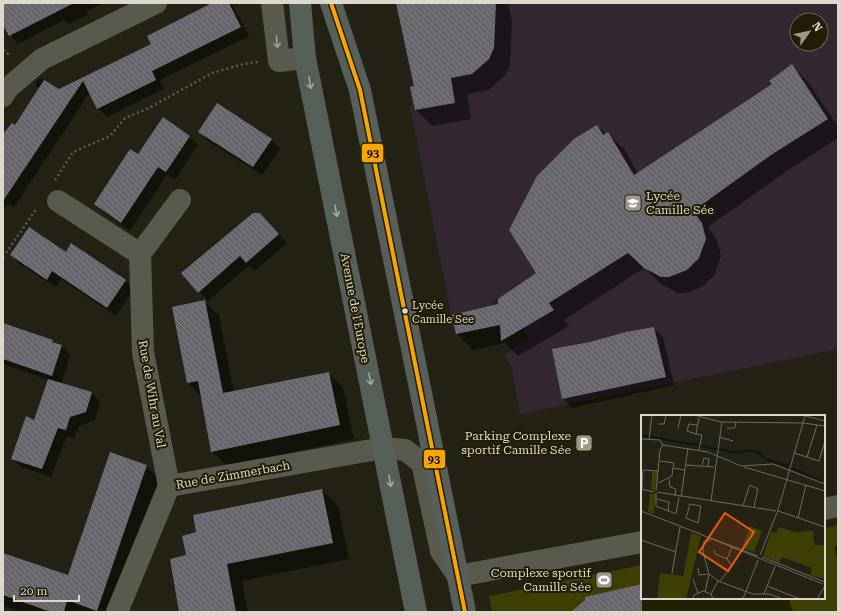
<svg xmlns="http://www.w3.org/2000/svg" width="841" height="615" font-family="'Roboto Serif',serif">
<defs>
<pattern id="building-back-hatch" width="6" height="6" patternUnits="userSpaceOnUse"><rect width="6" height="6" fill="#68666c"/><path d="M-1 5l2 2M0 0l6 6M5-1l2 2" fill="none" stroke="#7d7b80"/></pattern>
</defs>
<rect width="100%" height="100%" fill="#242214"/>
<path fill="#332731" fill-rule="evenodd" d="M 396,3 L 838,3 L 838,349 L 520,414 L 511,365 L 504,355 L 529,339 L 519,323 L 510,317 L 499,325 L 497,299 L 491,303 L 491,307 L 471,311 L 474,331 L 455,335 L 410,106 L 413,105 L 409,86 L 413,85 ZM 797,20 L 821,20 L 821,44 L 797,44 Z"/>
<polygon fill="#3e3f04" points="838,525 838,612 492,612 489,596 642,565 642,598 824,598 824,528"/>
<g fill="#0007">
<polygon points="6,3 103,3 86,12 88,15 69,24 65,20 18,44 10,35 3,23"/>
<polygon points="215,3 231,3 249,36 160,80 164,89 107,117 98,108 90,92 14,207 8,203 3,211 3,136 16,126 39,90 35,83 40,78 59,90 152,45"/>
<polygon points="397,3 508,3 512,22 510,65 505,75 489,90 467,94 471,119 432,126 416,110 415,86"/>
<polygon points="792,66 808,82 838,127 838,138 787,171 708,227 717,240 721,256 715,274 703,286 686,293 678,293 661,284 644,268 564,320 569,326 518,356 505,343 473,350 457,334 500,304 538,273 597,126 605,134 607,133 624,149 638,174 774,85"/>
<polygon points="200,132 271,140 280,149 262,175 208,141"/>
<polygon points="189,137 198,145 175,180 167,175 130,231 104,212 95,204 138,156"/>
<polygon points="269,223 287,243 255,271 249,265 208,301 182,273"/>
<polygon points="66,253 125,281 134,289 116,316 61,279 56,287 20,264 12,255"/>
<polygon points="204,301 219,315 234,392 328,373 343,388 354,439 227,466 212,452 202,397 187,382"/>
<polygon points="3,324 53,341 62,346 70,355 61,384 92,393 100,402 95,420 79,426 74,438 67,436 51,477 21,467 12,458 35,421 49,380 3,364"/>
<polygon points="654,328 663,337 674,385 572,408 563,399 553,350 590,343"/>
<polygon points="146,466 162,482 119,612 21,612 3,606 3,555 69,576"/>
<polygon points="322,490 338,506 349,559 242,581 248,612 181,612 187,556"/>
<polygon points="838,545 838,563 834,547"/>
<polygon points="642,585 642,598 789,598 793,612 574,612"/>
</g>
<g fill="url(#building-back-hatch)">
<polygon points="3,3 74,3 9,36 3,25"/>
<polygon points="212,3 229,3 241,27 152,71 156,80 97,109 83,81 3,201 3,134 12,123 15,125 44,80 59,89 151,44 147,36"/>
<polygon points="396,3 496,3 494,48 489,59 472,74 451,78 455,103 415,110 410,87 414,86"/>
<polygon points="792,64 828,119 771,155 693,211 702,223 706,239 699,258 687,270 669,277 661,277 644,268 628,253 549,303 554,310 501,341 500,325 456,334 452,315 498,304 498,299 536,273 509,230 537,176 574,139 597,125 603,135 608,132 634,175 772,84 769,81"/>
<polygon points="217,103 272,139 253,167 198,132"/>
<polygon points="163,117 190,136 166,172 158,167 121,223 94,204 130,149 138,154"/>
<polygon points="253,213 260,213 279,234 246,263 240,256 198,293 181,273"/>
<polygon points="29,227 66,252 71,243 126,280 107,308 52,271 47,280 10,255"/>
<polygon points="205,300 223,393 329,372 340,425 211,452 198,381 187,383 172,307"/>
<polygon points="3,323 53,340 52,342 62,345 52,376 3,359"/>
<polygon points="654,327 666,377 562,399 552,349 590,342 626,332"/>
<polygon points="48,379 92,392 86,412 70,417 66,430 58,428 42,469 11,459 26,416 34,420"/>
<polygon points="110,452 147,465 97,611 67,600 64,612 51,612 3,595 3,553 68,575"/>
<polygon points="322,489 333,543 227,564 236,612 179,612 170,559 186,555 182,536 196,532 193,515"/>
<polygon points="642,584 642,612 571,612 585,600 585,597"/>
</g>
<g fill="none" stroke-linecap="round" stroke-linejoin="round">
<g stroke="#5c5b51" stroke-width="2.5" stroke-dasharray="2 3" stroke-linecap="butt">
<polyline points="3,50 11,56"/>
<polyline points="55,180 73,152 110,136 125,118 149,108 212,73 244,64 258,62"/>
<polyline points="3,257 37,208"/>
</g>
<g stroke="#5a594e" stroke-width="22">
<polyline points="272,3 279,61 305,58"/>
<polyline points="3,96 8,88 42,59 156,3"/>
<polyline points="58,201 140,254"/>
<polyline points="169,486 143,352 140,254 180,200"/>
<polyline points="824,509 838,506"/>
<polyline points="117,612 169,486 383,448 405,450 422,463 441,551 458,576 642,542"/>
</g>
<g stroke="#575f59" stroke-width="22">
<polyline points="300,3 305,58 416,612"/>
<polyline points="331,3 360,90 465,612"/>
</g>
<g stroke="#211d04" stroke-width="7">
<polyline id="bus-1" points="331,3 360,90 465,612"/>
</g>
<use href="#bus-1" stroke="#f7a600" stroke-width="4"/>
</g>
<defs><path id="oneway-shaft" d="M-6 0H5M1.5-3L5.5 0L1.5 3" fill="none" stroke-width="1.6" stroke-linecap="round" stroke-linejoin="round"/></defs>
<use stroke="#a29f92" href="#oneway-shaft" transform="translate(277 42) rotate(84)"/>
<g stroke="#a7a89d">
<use href="#oneway-shaft" transform="translate(310 83) rotate(79)"/>
<use href="#oneway-shaft" transform="translate(336 211) rotate(79)"/>
<use href="#oneway-shaft" transform="translate(370 379) rotate(79)"/>
<use href="#oneway-shaft" transform="translate(390 481) rotate(79)"/>
</g>
<defs>
<g id="school-square" transform="scale(0.9)"><rect x="-9" y="-9" width="18" height="18" rx="4" fill="#9c998a" stroke="#211d04"/><path d="M0-5L7-2L0 1L-7-2ZM-4 1L0 2.5L4 1V4Q0 6-4 4Z" fill="#fff"/></g>
<g id="parking-square" transform="scale(0.9)"><rect x="-9" y="-9" width="18" height="18" rx="4" fill="#9c998a" stroke="#211d04"/><path d="M-3.5-5.5H1a3.5 3.5 0 0 1 0 7H-1V5.5H-3.5ZM-1-3.4V-.6H.8a1.4 1.4 0 0 0 0-2.8Z" fill="#fff"/></g>
<g id="stadium-square" transform="scale(0.9)"><rect x="-9" y="-9" width="18" height="18" rx="4" fill="#9c998a" stroke="#211d04"/><path d="M0-5a6.5 5 0 1 0 0 10a6.5 5 0 1 0 0-10ZM-3.5-1.8h7v3.6h-7Z" fill="#fff"/></g>
</defs>
<g fill-rule="evenodd">
<use href="#school-square" x="633" y="203"/>
<use href="#parking-square" x="584" y="443"/>
<use href="#stadium-square" x="604" y="580"/>
</g>
<circle fill="#dcd9ca" stroke="#211d04" stroke-width="1.5" cx="405" cy="311" r="3.5"/>
<g text-anchor="middle" dominant-baseline="central" stroke-width="4" stroke-linejoin="round" paint-order="stroke">
<g font-size="11" fill="#dcd9ca" stroke="#211d04" text-anchor="start">
<text x="412" y="305">Lycée<tspan x="412" dy="14">Camille See</tspan></text>
</g>
<g font-size="12" fill="#dcd9ca" stroke="#211d04" text-anchor="end">
<text x="646" y="196" text-anchor="start">Lycée<tspan x="646" dy="14">Camille Sée</tspan></text>
<text x="571" y="436">Parking Complexe<tspan x="571" dy="14">sportif Camille Sée</tspan></text>
<text x="591" y="573">Complexe sportif<tspan x="591" dy="14">Camille Sée</tspan></text>
</g>
<g font-size="12" fill="#dcd9ca" stroke="#211d04">
<text transform="translate(355 308) rotate(79)">Avenue de l'Europe</text>
<text transform="translate(152 394) rotate(80)">Rue de Wihr au Val</text>
<text transform="translate(233 475) rotate(-10)">Rue de Zimmerbach</text>
</g>
</g>
<g transform="translate(641 415)">
<rect width="184" height="184" fill="#242214"/>
<path d="M 50,118 L 60,121 L 45,184 L 16,184 L 19,158 L 42,161 Z" fill="#3e3f04"/>
<path d="M 11,56 L 17,57 L 14,75 L 10,74 ZM 9,79 L 15,79 L 13,99 L 7,97 Z" fill="#3e3f04"/>
<path d="M 109,111 L 121,116 L 113,137 L 101,133 ZM 138,112 L 154,117 L 172,116 L 173,130 L 184,130 L 184,164 L 169,160 L 171,153 L 141,142 L 138,148 L 122,141 L 130,117 L 135,118 Z" fill="#3e3f04"/>
<path fill="none" stroke="#0b1618" stroke-width="2" d="M 0,20 L 98,38 L 107,35 L 117,37 L 124,44 L 148,51M 151,53 L 181,67"/>
<path fill="none" stroke="#6e6b5d" stroke-width="1" d="M 53,0 L 80,7 L 162,8 L 184,11M 161,0 L 184,6M 17,9 L 23,9 L 25,0M 37,13 L 40,0M 86,13 L 94,13 L 95,7M 55,19 L 46,16 L 48,9 L 57,10M 78,22 L 92,26M 0,24 L 19,25 L 22,30M 8,24 L 11,0M 22,30 L 67,37 L 100,51 L 132,49 L 184,69M 58,35 L 61,20 L 55,19 L 58,3M 153,38 L 178,46 L 184,26M 166,42 L 176,10M 19,46 L 33,48 L 32,53 L 44,55M 45,50 L 73,52M 61,50 L 63,43 L 68,44 L 67,51M 103,52 L 184,76M 28,64 L 29,72 L 35,74 L 34,81M 17,68 L 31,61 L 32,53M 0,74 L 13,77M 1,74 L 2,55 L 18,56M 15,76 L 19,35 L 22,30M 16,77 L 135,96M 15,78 L 15,91 L 35,99 L 38,82M 40,82 L 47,33M 16,84 L 28,87 L 27,96M 70,86 L 81,7M 49,89 L 60,91 L 57,108 L 45,103 ZM 102,90 L 109,70 L 117,74 L 113,92M 0,96 L 62,120M 137,96 L 184,112M 157,103 L 165,70M 61,120 L 182,169M 67,122 L 117,141M 0,125 L 35,137M 73,135 L 74,139 L 86,144M 119,140 L 137,95 L 164,1M 121,142 L 184,167M 57,153 L 58,160 L 68,159M 31,158 L 39,112M 68,159 L 77,166 L 112,179 L 128,179 L 142,184M 52,164 L 57,178M 79,166 L 91,151 L 86,144 L 91,132M 126,171 L 159,184M 64,177 L 68,159 L 62,137 L 63,126 L 70,125M 123,179 L 134,151M 52,184 L 53,180 L 62,176 L 70,179M 72,184 L 70,179 L 77,166M 102,184 L 117,145M 176,184 L 184,171"/>
<path fill="#e8590c" fill-opacity="0.15" stroke="#e8590c" stroke-width="2" d="M 84,98 L 113,117 L 87,156 L 58,137 Z"/>
<rect width="184" height="184" fill="none" stroke="#dcd9ca" stroke-width="2"/>
</g>
<g stroke="#211d04" stroke-width="1.5">
<rect x="361" y="143" width="23" height="20" rx="4" fill="#f7a600"/>
<rect x="423" y="449" width="23" height="20" rx="4" fill="#f7a600"/>
</g>
<g font-size="11" text-anchor="middle" font-weight="bold" fill="#111">
<text x="373" y="157">93</text>
<text x="434" y="463">93</text>
</g>
<rect width="841" height="615" fill="none" stroke="#dcd9ca" stroke-width="8"/>
<g transform="translate(809 32) rotate(57)"><circle r="19" fill="#211d04" stroke="#6c6853"/>
<path d="M0-3L7 15L0 10L-7 15Z" fill="#9c998a"/>
<text y="-6" font-size="11" font-weight="bold" text-anchor="middle" fill="#dcd9ca">N</text>
</g>
<path d="M14 595v6h65v-6" fill="none" stroke="#dcd9ca" stroke-width="2"/>
<text x="20" y="595" font-size="12" fill="#dcd9ca" stroke="#211d04" stroke-width="3" paint-order="stroke">20 m</text>
</svg>
